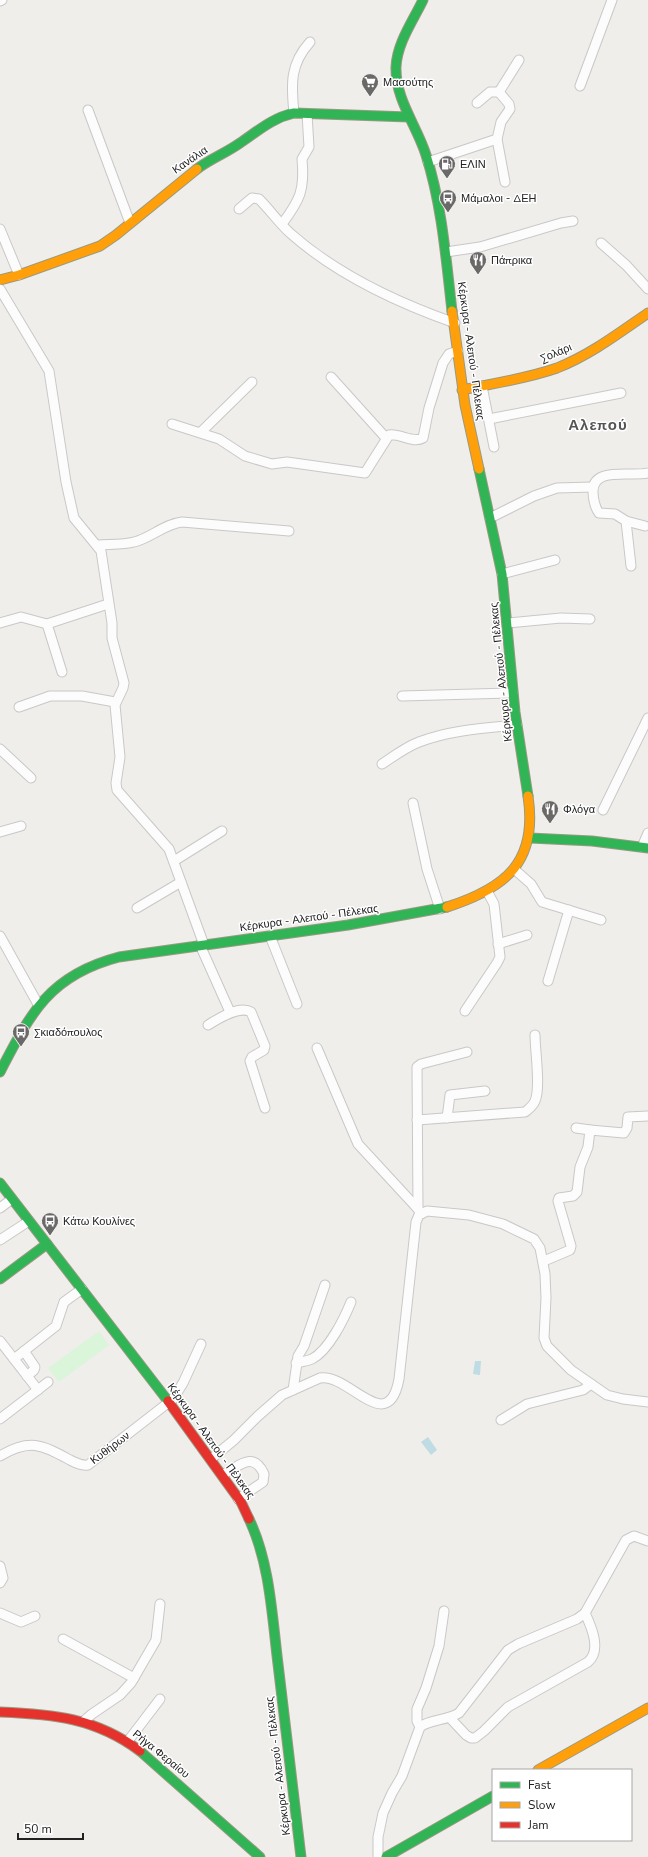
<svg xmlns="http://www.w3.org/2000/svg" width="648" height="1857" font-family="'Nunito Sans',sans-serif">
<rect width="100%" height="100%" fill="#f0eeeb"/>
<polygon fill="#daf5da" points="99,1331 109,1345 59,1382 48,1368"/>
<g fill="#bfdbe3">
<polygon points="475,1361 481,1361 480,1375 473,1374"/>
<polygon points="428,1437 437,1450 431,1455 421,1442"/>
</g>
<g fill="none" stroke-linecap="round" stroke-linejoin="round">
<g stroke="#c9c8c7" stroke-width="11">
<g id="street">
<polyline points="0,1 2,0"/>
<polyline points="580,86 612,0"/>
<polyline points="477,103 490,92 499,92"/>
<polyline points="88,110 130,223"/>
<path d="M 294,113 C 291,84 290,64 310,42"/>
<polyline points="497,139 505,182"/>
<polyline points="428,162 497,139 501,122 510,109 509,104 499,92 519,60"/>
<path d="M 239,209 L 252,198 L 259,199 C 270,210 279,223 290,233 C 335,273 398,303 455,323"/>
<path d="M 282,224 C 300,200 305,190 302,159 L 309,147 L 307,114"/>
<polyline points="0,229 19,275"/>
<polyline points="601,243 626,265 648,289"/>
<polyline points="446,252 480,247 561,223 573,221"/>
<polyline points="0,289 49,371 66,482 74,518 101,551 112,623 112,638 124,683 123,688 115,705 120,757 116,783 117,790 169,849 204,945"/>
<polyline points="331,377 386,438"/>
<polyline points="482,386 494,447"/>
<polyline points="489,419 621,393"/>
<path d="M 172,424 L 219,439 L 245,456 L 272,464 L 287,462 L 365,473 L 389,435 C 400,433 413,444 423,438 L 429,408 L 443,363 L 449,354 L 458,351"/>
<polyline points="201,432 252,382"/>
<polyline points="490,518 534,496 557,488 593,487"/>
<polyline points="626,521 631,566"/>
<path d="M 645,526 L 626,521 L 615,514 L 599,513 C 595,508 593,498 593,492 C 592,466 631,477 648,473"/>
<path d="M 97,545 C 109,544 123,545 134,542 C 151,538 164,524 182,522 L 289,531"/>
<polyline points="502,574 555,560"/>
<polyline points="0,623 21,617 47,624 108,604"/>
<polyline points="507,623 561,618 590,619"/>
<polyline points="47,624 62,672"/>
<polyline points="402,696 513,693"/>
<polyline points="19,707 50,696 82,696 115,702"/>
<polyline points="0,749 31,778"/>
<path d="M 382,764 C 394,756 406,747 419,742 C 450,730 485,728 517,725"/>
<polyline points="413,803 427,869 440,909"/>
<polyline points="603,810 648,718"/>
<polyline points="0,832 21,826"/>
<polyline points="642,847 648,833"/>
<polyline points="174,861 222,831"/>
<polyline points="514,869 531,884 542,902 601,920"/>
<polyline points="137,908 181,882"/>
<polyline points="0,936 39,1006"/>
<polyline points="270,936 297,1004"/>
<polyline points="498,944 527,935"/>
<polyline points="200,945 230,1012"/>
<polyline points="548,981 569,910"/>
<polyline points="465,1011 497,963 500,957 494,904 487,891"/>
<path d="M 208,1025 C 218,1019 239,1005 251,1012 L 265,1046 L 264,1050 L 252,1057 L 250,1061 L 265,1108"/>
<polyline points="317,1048 358,1144 418,1209"/>
<polyline points="447,1118 450,1095 485,1091"/>
<path d="M 417,1120 L 525,1112 C 529,1109 533,1106 535,1101 C 541,1088 535,1051 535,1035"/>
<polyline points="576,1128 590,1130"/>
<polyline points="0,1208 12,1199"/>
<polyline points="421,1214 418,1209 417,1067 421,1064 467,1052"/>
<polyline points="0,1240 29,1221"/>
<polyline points="544,1261 570,1250 571,1246 558,1201 559,1198 573,1196 577,1192 580,1167 588,1147 590,1130 624,1133 627,1128 628,1117 648,1116"/>
<polyline points="0,1341 38,1390"/>
<polyline points="24,1351 35,1367 34,1370 27,1376"/>
<polyline points="14,1359 56,1326 64,1302 82,1289"/>
<path d="M 296,1363 C 301,1362 307,1361 312,1359 C 329,1350 344,1319 351,1302"/>
<polyline points="293,1390 298,1356 304,1346 325,1285"/>
<polyline points="0,1419 48,1382"/>
<polyline points="501,1420 527,1404 583,1390 591,1384"/>
<path d="M 0,1456 C 30,1438 42,1445 70,1460 C 76,1463 82,1466 88,1465 L 173,1399 L 183,1383 L 201,1344"/>
<path d="M 211,1459 L 234,1440 L 258,1416 L 282,1395 L 320,1378 C 349,1373 388,1438 399,1379 L 416,1222 L 419,1215 L 427,1211 L 469,1215 L 503,1224 L 534,1239 L 540,1248 L 545,1274 L 546,1298 L 544,1338 L 547,1346 L 571,1370 L 607,1395 L 623,1399 L 648,1402"/>
<path d="M 222,1475 C 239,1466 253,1450 264,1474 L 263,1482 L 238,1499"/>
<polyline points="0,1566 3,1578 0,1583"/>
<polyline points="0,1613 21,1622 35,1616"/>
<polyline points="63,1639 134,1678"/>
<path d="M 450,1718 L 466,1735 L 471,1738 L 475,1738 L 484,1731 L 508,1707 L 588,1662 C 602,1650 591,1626 585,1613"/>
<polyline points="84,1721 92,1714 120,1695 131,1683 156,1640 160,1604"/>
<polyline points="420,1727 417,1721 417,1709 426,1688 439,1646 444,1611"/>
<polyline points="128,1741 160,1699"/>
<path d="M 378,1857 L 378,1837 L 383,1813 L 392,1793 L 402,1776 L 420,1727 C 430,1719 446,1721 459,1713 L 508,1650 L 518,1644 L 577,1619 L 585,1613 L 626,1540 L 634,1536 L 648,1541"/>
</g>
</g>
<g stroke="#999a82" stroke-width="11">
<g id="fast">
<path d="M 423,0 C 413,21 397,43 396,67 C 395,99 417,126 426,155 C 442,205 446,259 452,311"/>
<path d="M 197,169 C 210,159 226,153 240,143 C 258,131 272,118 294,113 L 409,117"/>
<polyline points="479,469 502,574 515,712 528,796"/>
<polyline points="530,838 592,841 648,848"/>
<path d="M 0,1072 C 31,1012 50,975 119,957 L 348,925 L 447,907"/>
<polyline points="0,1183 168,1401"/>
<polyline points="0,1279 47,1244"/>
<path d="M 249,1519 C 270,1563 272,1616 278,1664 C 286,1728 293,1793 301,1857"/>
<polyline points="140,1751 260,1857"/>
<polyline points="386,1857 493,1796"/>
</g>
</g>
<g stroke="#999a82" stroke-width="11">
<g id="slow">
<polyline points="0,280 19,275 100,246 116,235 197,169"/>
<polyline points="452,311 465,405 479,469"/>
<path d="M 462,390 C 494,383 526,379 557,368 C 590,355 619,333 648,313"/>
<path d="M 447,907 C 506,888 538,862 528,796"/>
<polyline points="538,1770 648,1708"/>
</g>
</g>
<g stroke="#999a82" stroke-width="11">
<g id="jam">
<polyline points="168,1401 241,1502 249,1519"/>
<path d="M 0,1712 C 53,1714 96,1718 140,1751"/>
</g>
</g>
<use href="#street" stroke="#fdfcfc" stroke-width="9"/>
<use href="#fast" stroke="#30b455" stroke-width="9"/>
<use href="#slow" stroke="#ff9f0a" stroke-width="9"/>
<use href="#jam" stroke="#e5322d" stroke-width="9"/>
</g>
<defs>
<g id="supermarket-pin" transform="scale(0.9)"><path d="M0 17L-7.5 6A9.5 9.5 0 1 1 7.5 6Z" fill="#6a6968" stroke="#fff"/><path d="M-6-5.5h2.5l.6 2H6L4.5 2H-2.5L-4.4-4H-6ZM-1.5 3.2a1.3 1.3 0 1 0 .1 0ZM3 3.2a1.3 1.3 0 1 0 .1 0Z" fill="#fff"/></g>
<g id="fuel-pin" transform="scale(0.9)"><path d="M0 17L-7.5 6A9.5 9.5 0 1 1 7.5 6Z" fill="#6a6968" stroke="#fff"/><path d="M-5.5-6h7V0h2V4h1.3V-2.5L3-4.5l.8-.8L6-3V5H2.5V1h-1V6h-7ZM-4.2-4.7v3.2H.2V-4.7Z" fill="#fff"/></g>
<g id="bus-pin" transform="scale(0.9)"><path d="M0 17L-7.5 6A9.5 9.5 0 1 1 7.5 6Z" fill="#6a6968" stroke="#fff"/><path d="M-5-6H5V4H4V6H2V4H-2V6H-4V4H-5ZM-3.5-4V0h7V-4ZM-3.5 1.2v1.5H-2V1.2ZM2 1.2v1.5H3.5V1.2Z" fill="#fff"/></g>
<g id="restaurant-pin" transform="scale(0.9)"><path d="M0 17L-7.5 6A9.5 9.5 0 1 1 7.5 6Z" fill="#6a6968" stroke="#fff"/><path d="M-5-6h1v4h1v-4h1v4h1v-4h1v5L-1.5 .5V6h-2V.5L-5-1ZM5-6V6H3V1.5H1.5Q1.5-4 5-6Z" fill="#fff"/></g>
</defs>
<g fill-rule="evenodd">
<use href="#supermarket-pin" x="370" y="82"/>
<use href="#fuel-pin" x="447" y="164"/>
<use href="#bus-pin" x="448" y="198"/>
<use href="#restaurant-pin" x="478" y="260"/>
<use href="#restaurant-pin" x="550" y="809"/>
<use href="#bus-pin" x="21" y="1032"/>
<use href="#bus-pin" x="50" y="1221"/>
</g>
<g text-anchor="middle" dominant-baseline="central" stroke-width="3" stroke-linejoin="round" paint-order="stroke">
<g font-size="11" fill="#222" stroke="#fff" text-anchor="start">
<text x="383" y="82">Μασούτης</text>
<text x="460" y="164">ΕΛΙΝ</text>
<text x="461" y="198">Μάμαλοι - ΔΕΗ</text>
<text x="491" y="260">Πάπρικα</text>
<text x="563" y="809">Φλόγα</text>
<text x="34" y="1032">Σκιαδόπουλος</text>
<text x="63" y="1221">Κάτω Κουλίνες</text>
</g>
<g font-size="11" fill="#222" stroke="#fff">
<text transform="translate(190 160) rotate(-34)">Κανάλια</text>
<text transform="translate(471 351) rotate(82)">Κέρκυρα - Αλεπού - Πέλεκας</text>
<text transform="translate(556 353) rotate(-23)">Σολάρι</text>
<text transform="translate(501 672) rotate(-96)">Κέρκυρα - Αλεπού - Πέλεκας</text>
<text transform="translate(309 918) rotate(-8)">Κέρκυρα - Αλεπού - Πέλεκας</text>
<text transform="translate(211 1441) rotate(54)">Κέρκυρα - Αλεπού - Πέλεκας</text>
<text transform="translate(110 1448) rotate(-37)">Κυθήρων</text>
<text transform="translate(161 1754) rotate(39)">Ρήγα Φεραίου</text>
<text transform="translate(278 1766) rotate(-97)">Κέρκυρα - Αλεπού - Πέλεκας</text>
</g>
<g font-size="15" font-weight="bold" letter-spacing="1" fill="#555" stroke="#fff">
<text x="598" y="425">Αλεπού</text>
</g>
</g>
<rect x="492" y="1769" width="140" height="72" fill="#ffffff" stroke="#a7a7a7"/>
<rect x="500" y="1782" width="20" height="6" fill="#30b455" stroke="#a7a7a7"/>
<text x="528" y="1789" font-size="12" fill="#222222">Fast</text>
<rect x="500" y="1802" width="20" height="6" fill="#ff9f0a" stroke="#a7a7a7"/>
<text x="528" y="1809" font-size="12" fill="#222222">Slow</text>
<rect x="500" y="1822" width="20" height="6" fill="#e5322d" stroke="#a7a7a7"/>
<text x="528" y="1829" font-size="12" fill="#222222">Jam</text>
<path d="M18 1833v6h65v-6" fill="none" stroke="#222222" stroke-width="2"/>
<text x="24" y="1833" font-size="12" fill="#222222" stroke="#ffffff" stroke-width="3" paint-order="stroke">50 m</text>
</svg>
